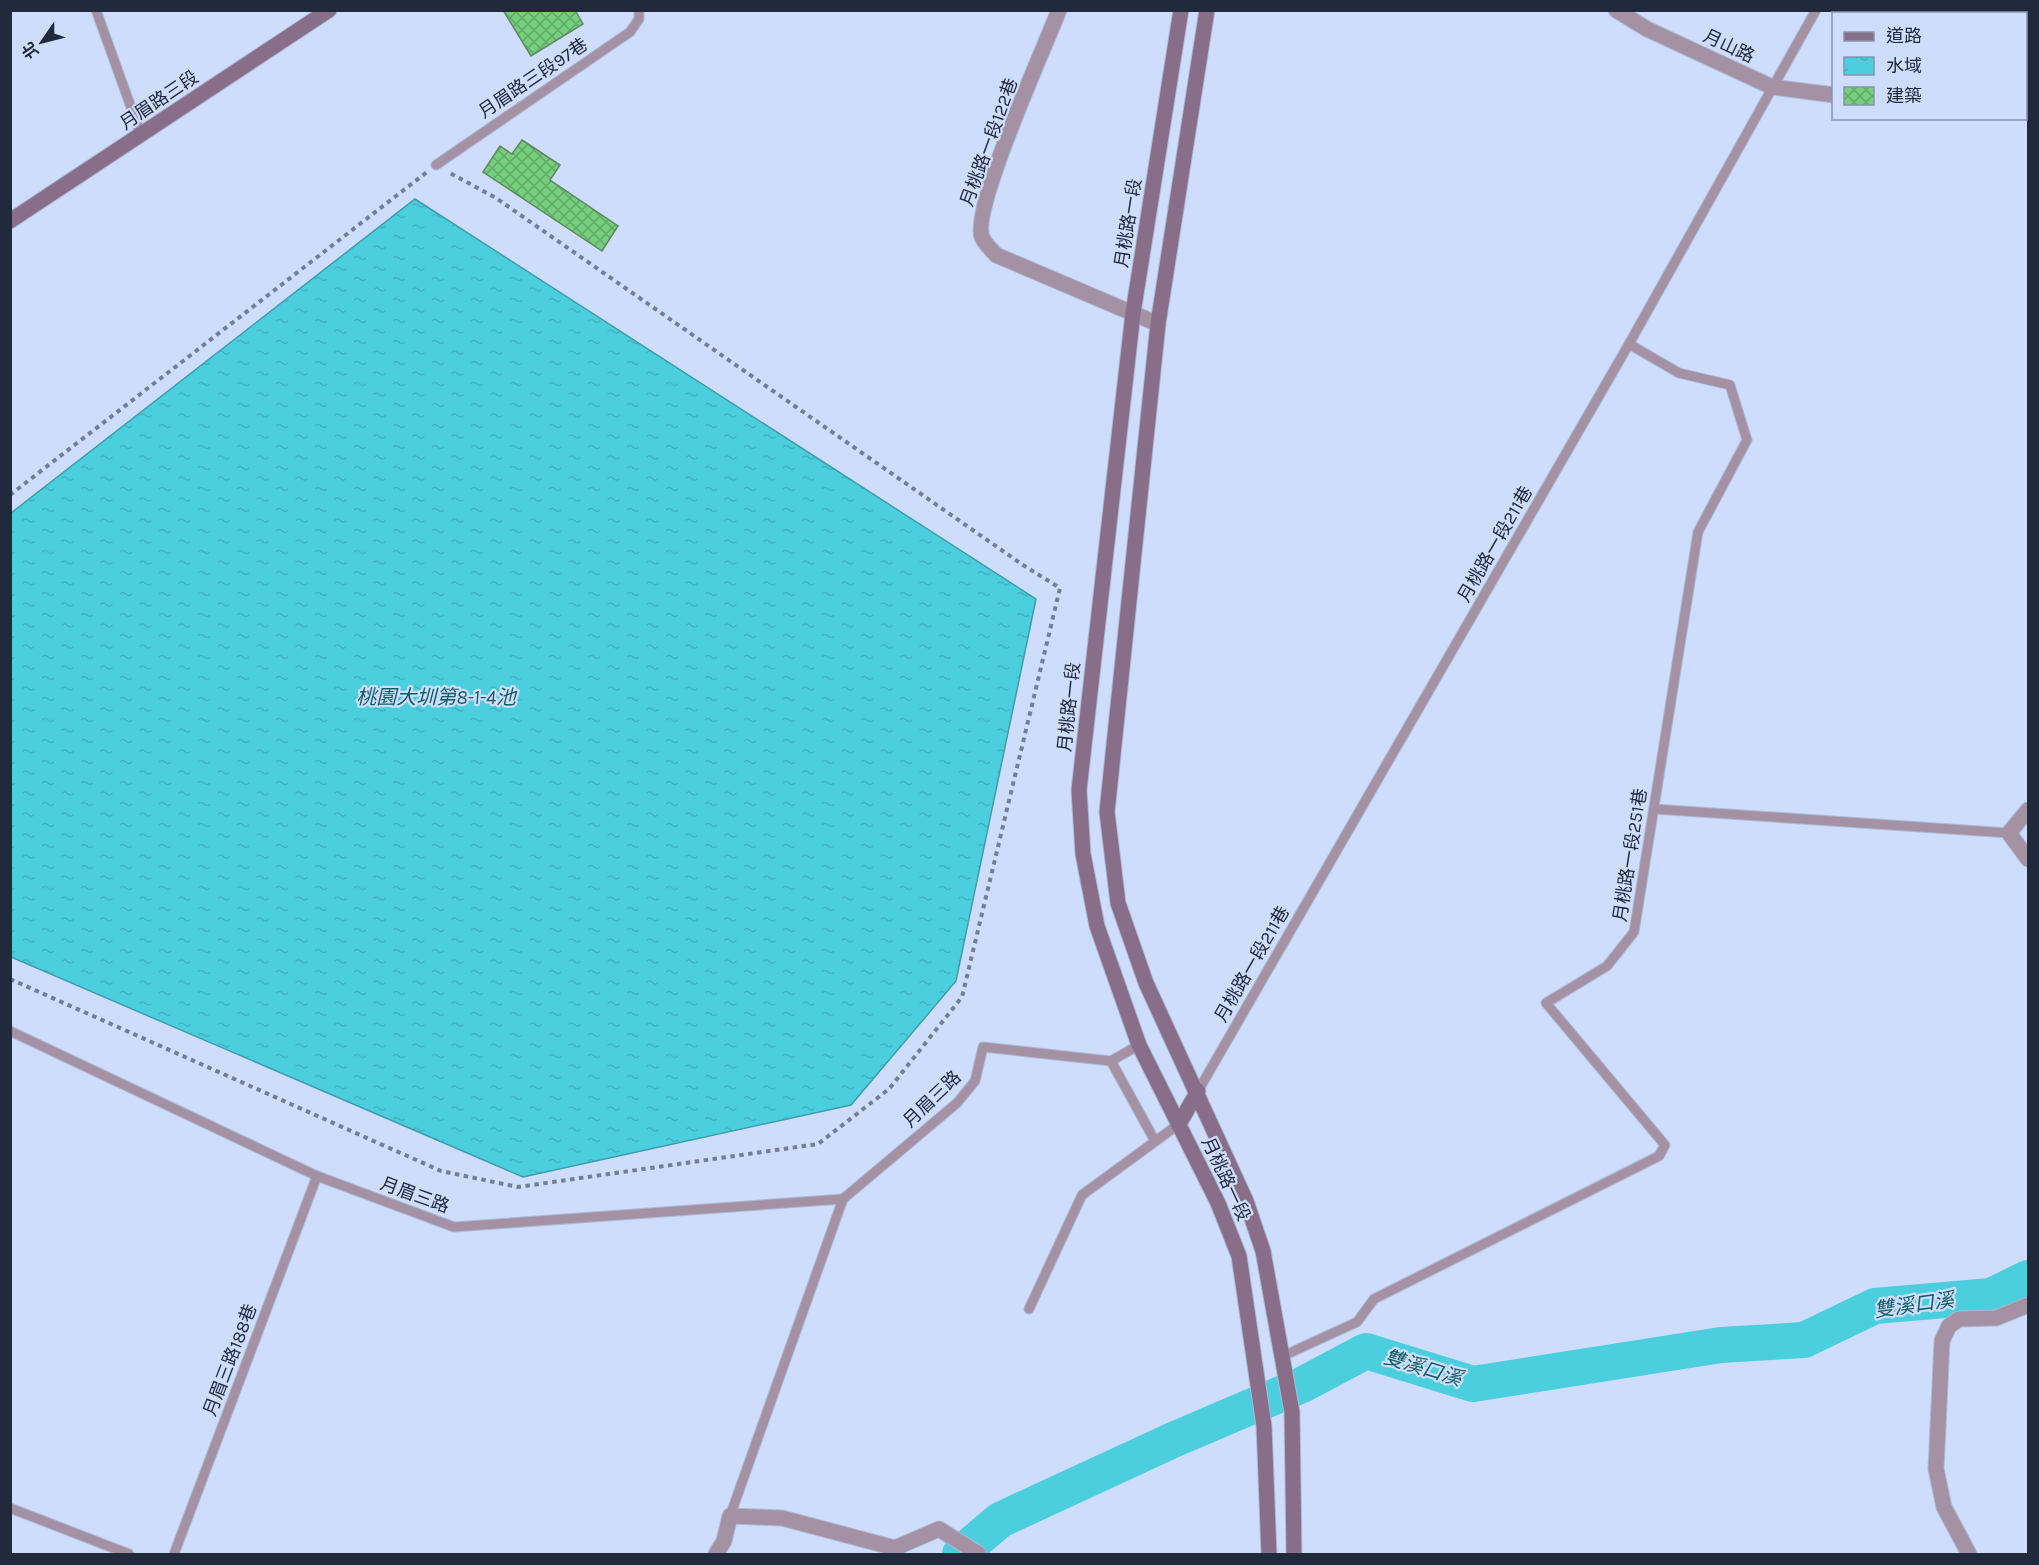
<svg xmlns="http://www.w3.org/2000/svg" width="2039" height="1565" font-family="Karla,'Noto Sans TC',sans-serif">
<defs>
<pattern id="water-ripples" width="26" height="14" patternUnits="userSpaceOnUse" patternTransform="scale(1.5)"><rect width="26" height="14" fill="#4bcfde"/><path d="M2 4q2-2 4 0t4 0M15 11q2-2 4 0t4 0" fill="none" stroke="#41b2bf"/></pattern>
<pattern id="building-cross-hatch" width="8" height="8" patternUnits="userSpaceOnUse" patternTransform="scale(1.5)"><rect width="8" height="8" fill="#75cf7d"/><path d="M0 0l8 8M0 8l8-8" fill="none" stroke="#60a868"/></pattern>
</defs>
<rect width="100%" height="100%" fill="#cfddfc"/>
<polygon fill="url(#water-ripples)" stroke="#3e9dad" stroke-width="1.5" points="415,199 1036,599 956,981 851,1105 523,1177 11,957 11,513"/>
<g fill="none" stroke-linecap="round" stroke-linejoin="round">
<polyline stroke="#4bcfde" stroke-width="36" points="960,1554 1000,1520 1173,1440 1302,1385 1366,1351 1473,1384 1721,1345 1804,1340 1875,1306 1991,1296 2028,1278"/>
</g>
<g fill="url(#building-cross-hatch)" stroke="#5e8761" stroke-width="1.5">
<polygon points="503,10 575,10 583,24 531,56"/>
<polygon points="522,140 560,165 550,180 618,226 602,251 483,172 500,146 512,154"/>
</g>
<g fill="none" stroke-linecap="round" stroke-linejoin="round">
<g stroke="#acb9d6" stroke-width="11">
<g id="lane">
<polyline points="96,10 141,135"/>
<polyline points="436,165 630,32 639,19 639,10"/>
<polyline points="1654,809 2009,833"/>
<polyline points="10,1031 317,1176 454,1227 843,1199 730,1516"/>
<polyline points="1111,1061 1155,1141"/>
<polyline points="1198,1091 1629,344 1816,10"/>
<polyline points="843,1199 957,1103 975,1081 983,1047 1111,1061 1139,1045"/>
<polyline points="1029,1309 1082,1195 1179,1124"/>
<polyline points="1283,1356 1357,1322 1374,1299 1659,1156 1665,1145 1546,1003 1607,966 1634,932 1698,532 1747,440 1730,385 1679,373 1629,344"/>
<polyline points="10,1508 129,1554"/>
<polyline points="174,1554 317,1176"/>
</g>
</g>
<g stroke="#acb9d6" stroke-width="17">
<g id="street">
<path d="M 1059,10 C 1045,47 971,209 982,237 C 984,243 992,250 996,255 L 1158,324"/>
<polyline points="1616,10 1647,29 1772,87 1834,95"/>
<polyline points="2026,91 2028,91"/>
<polyline points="2028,810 2009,833 2028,859"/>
<polyline points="716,1554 724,1541 730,1516 782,1518 895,1548 939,1529 979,1554"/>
<polyline points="1969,1554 1944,1507 1936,1469 1942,1341 1949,1326 1959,1319 1996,1318 2028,1305"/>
</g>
</g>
<g stroke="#acb9d6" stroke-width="17">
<g id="secondary">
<polyline points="1181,10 1133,313 1079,790 1083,854 1097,926 1139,1045 1218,1203 1239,1256 1264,1426 1269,1554"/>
<polyline points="1207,10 1158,324 1107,812 1118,903 1146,983 1246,1201 1263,1251 1292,1412 1294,1554"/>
<polyline points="10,221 329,10"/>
<polyline points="1179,1124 1198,1091"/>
</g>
</g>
<g stroke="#747f97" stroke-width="4" stroke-dasharray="4.5 4.5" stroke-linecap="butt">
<polyline points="10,495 427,172"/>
<polyline points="10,979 441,1171 518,1187 818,1144 889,1089 962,997 1060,588 1023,565 496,198 448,172"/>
</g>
<use href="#lane" stroke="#a492a4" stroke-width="9"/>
<use href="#street" stroke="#a492a4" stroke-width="15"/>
<use href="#secondary" stroke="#886e88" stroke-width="15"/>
</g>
<g text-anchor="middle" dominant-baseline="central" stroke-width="4.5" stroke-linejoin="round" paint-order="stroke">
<g font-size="18" fill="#21293c" stroke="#cfddfc">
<text transform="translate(1729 46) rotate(25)">月山路</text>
<text transform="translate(533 78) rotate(-34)">月眉路三段97巷</text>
<text transform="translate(159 100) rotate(-34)">月眉路三段</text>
<text transform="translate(989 142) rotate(-70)">月桃路一段122巷</text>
<text transform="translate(1128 223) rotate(-81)">月桃路一段</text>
<text transform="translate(1495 544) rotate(-60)">月桃路一段211巷</text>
<text transform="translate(1069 707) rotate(-84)">月桃路一段</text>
<text transform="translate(1630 855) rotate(-81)">月桃路一段251巷</text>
<text transform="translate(1252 964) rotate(-60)">月桃路一段211巷</text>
<text transform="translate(932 1099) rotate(-44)">月眉三路</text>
<text transform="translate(1226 1179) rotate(65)">月桃路一段</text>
<text transform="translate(415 1195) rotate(20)">月眉三路</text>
<text transform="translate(230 1360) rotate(-69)">月眉三路188巷</text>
</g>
<g font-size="20" font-style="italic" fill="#125c64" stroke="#cfddfc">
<text x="436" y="697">桃園大圳第8-1-4池</text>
<text transform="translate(1914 1305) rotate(-8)">雙溪口溪</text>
<text transform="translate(1423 1368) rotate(17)">雙溪口溪</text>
</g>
</g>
<rect width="2039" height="1565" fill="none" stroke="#21293c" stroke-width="24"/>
<rect x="1832" y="12" width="195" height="108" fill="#cfddfc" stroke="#8995af" stroke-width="1.5"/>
<rect x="1844" y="32" width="30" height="9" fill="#886e88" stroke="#8995af" stroke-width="1.5"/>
<text x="1886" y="42" font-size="18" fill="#21293c">道路</text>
<rect x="1844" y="57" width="30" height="18" fill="url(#water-ripples)" stroke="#8995af" stroke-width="1.5"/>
<text x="1886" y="72" font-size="18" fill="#21293c">水域</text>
<rect x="1844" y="87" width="30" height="18" fill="url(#building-cross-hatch)" stroke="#8995af" stroke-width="1.5"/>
<text x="1886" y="102" font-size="18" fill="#21293c">建築</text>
<g transform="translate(42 42) rotate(235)" stroke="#cfddfc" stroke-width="4.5" paint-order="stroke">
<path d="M0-4.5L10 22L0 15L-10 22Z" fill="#21293c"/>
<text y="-9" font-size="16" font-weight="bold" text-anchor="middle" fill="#21293c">北</text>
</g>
</svg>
